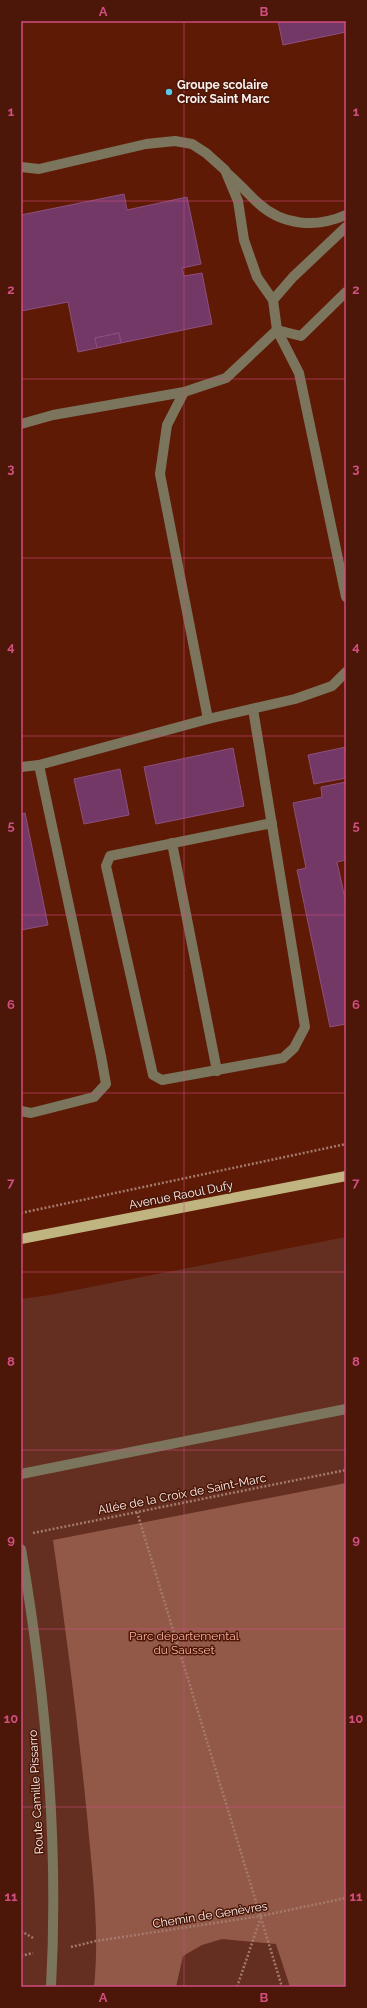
<svg xmlns="http://www.w3.org/2000/svg" width="367" height="2008" font-family="Raleway,sans-serif">
<rect width="100%" height="100%" fill="#5f1a05"/>
<polygon fill="#642f21" points="346,1237 346,1987 21,1987 21,1299 50,1295"/>
<path fill="#935948" d="M 346,1483 L 346,1987 L 290,1987 L 276,1944 L 222,1939 L 202,1945 L 183,1956 L 176,1987 L 94,1987 C 100,1929 92,1872 87,1815 C 78,1723 66,1632 53,1540 Z"/>
<g fill="#743866" stroke="#8d4f7e">
<polygon points="278,21 346,21 346,32 283,45"/>
<polygon points="124,194 127,210 187,197 201,264 182,268 184,276 202,273 212,324 121,343 119,333 95,338 97,348 78,352 68,302 21,311 21,215"/>
<polygon points="119,333 121,343 97,348 95,338"/>
<polygon points="346,747 346,778 314,784 308,755"/>
<polygon points="233,748 244,806 156,824 144,767"/>
<polygon points="120,769 129,815 84,824 74,779"/>
<polygon points="346,782 346,860 337,862 346,903 346,1024 330,1027 297,870 306,868 293,803 322,797 321,787"/>
<polygon points="25,813 48,925 21,930 21,814"/>
</g>
<g fill="none" stroke-linecap="round" stroke-linejoin="round">
<g stroke="#a47a6d" stroke-width="2.5" stroke-dasharray="2 2" stroke-linecap="butt">
<polyline points="21,1213 346,1144"/>
<polyline points="137,1512 282,1987"/>
<polyline points="33,1533 346,1470"/>
<polyline points="21,1931 33,1938"/>
<polyline points="71,1947 96,1941 261,1916 346,1898"/>
<polyline points="21,1956 33,1953"/>
<polyline points="237,1987 261,1917"/>
</g>
<g stroke="#7b755d" stroke-width="10">
<polyline points="21,167 39,169 146,144 175,141 192,144 206,153 225,170 238,201 244,240 257,277 273,300"/>
<path d="M 227,173 C 238,182 247,193 258,203 C 283,226 316,228 346,215"/>
<polyline points="277,330 299,373 346,597"/>
<polyline points="277,330 301,336 346,292"/>
<polyline points="184,392 167,425 160,474 208,719"/>
<polyline points="21,424 53,415 184,392 226,378 277,330 273,300 293,277 346,227"/>
<polyline points="253,709 305,1027 294,1048 283,1058 162,1080 153,1075 106,866 110,856 272,823"/>
<polyline points="21,767 39,765 208,719 295,699 332,686 346,672"/>
<polyline points="172,843 217,1071"/>
<polyline points="21,1111 31,1113 94,1097 106,1084 101,1056 39,765"/>
<polyline points="21,1474 346,1409"/>
<path d="M 21,1549 C 46,1694 59,1841 51,1987"/>
</g>
<polyline stroke="#c0b481" stroke-width="10" points="21,1239 346,1176"/>
</g>
<path fill="none" stroke="#d04e80" stroke-width="1" stroke-opacity="0.55" d="M 184,21 L 184,1987M 21,201 L 346,201M 21,379 L 346,379M 21,558 L 346,558M 21,736 L 346,736M 21,915 L 346,915M 21,1093 L 346,1093M 21,1272 L 346,1272M 21,1450 L 346,1450M 21,1629 L 346,1629M 21,1807 L 346,1807"/>
<circle fill="#58c8e4" stroke="#4c1708" stroke-width="1.5" cx="169" cy="92" r="4"/>
<g text-anchor="middle" dominant-baseline="central" stroke-width="3" stroke-linejoin="round" paint-order="stroke">
<g font-size="12" font-weight="bold" fill="#faf1ee" stroke="#4c1708" text-anchor="start">
<text x="177" y="85">Groupe scolaire<tspan x="177" dy="14">Croix Saint Marc</tspan></text>
</g>
<g font-size="12" fill="#faf1ee" stroke="#4c1708">
<text transform="translate(181 1195) rotate(-11)">Avenue Raoul Dufy</text>
<text transform="translate(182 1494) rotate(-11)">Allée de la Croix de Saint-Marc</text>
<text transform="translate(36 1792) rotate(-93)">Route Camille Pissarro</text>
<text transform="translate(210 1915) rotate(-9)">Chemin de Genèvres</text>
</g>
<g font-size="12" fill="#f9b29d" stroke="#4c1708">
<text x="184" y="1636">Parc départemental<tspan x="184" dy="14">du Sausset</tspan></text>
</g>
</g>
<rect width="367" height="2008" fill="none" stroke="#4c1708" stroke-width="44"/>
<rect x="22" y="22" width="323" height="1964" fill="none" stroke="#d04e80" stroke-width="1.5"/>
<g font-size="13" text-anchor="middle" font-weight="bold" fill="#d04e80">
<text x="103" y="16">A</text>
<text x="264" y="16">B</text>
<text x="11" y="116">1</text>
<text x="356" y="116">1</text>
<text x="11" y="294">2</text>
<text x="356" y="294">2</text>
<text x="11" y="473">3</text>
<text x="356" y="473">3</text>
<text x="11" y="651">4</text>
<text x="356" y="651">4</text>
<text x="11" y="830">5</text>
<text x="356" y="830">5</text>
<text x="11" y="1009">6</text>
<text x="356" y="1009">6</text>
<text x="11" y="1187">7</text>
<text x="356" y="1187">7</text>
<text x="11" y="1366">8</text>
<text x="356" y="1366">8</text>
<text x="11" y="1544">9</text>
<text x="356" y="1544">9</text>
<text x="11" y="1723">10</text>
<text x="356" y="1723">10</text>
<text x="11" y="1901">11</text>
<text x="356" y="1901">11</text>
<text x="103" y="2002">A</text>
<text x="264" y="2002">B</text>
</g>
</svg>
